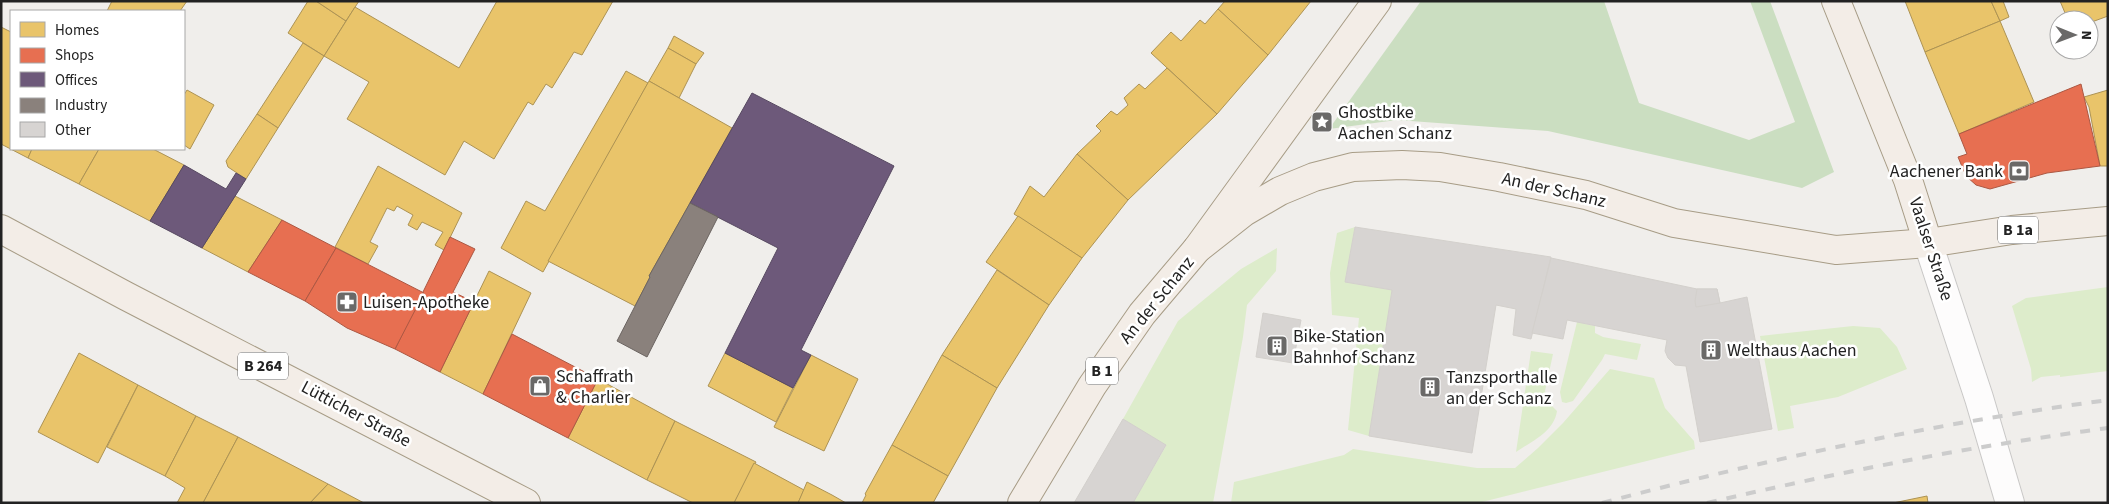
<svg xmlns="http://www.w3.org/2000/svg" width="2109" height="504" font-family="'Source Sans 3',sans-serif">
<rect width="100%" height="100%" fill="#f0eeeb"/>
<g fill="#ddeccb">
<polygon points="1355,227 1345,282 1392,290 1369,436 1348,430 1359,318 1332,315 1330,273 1337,233"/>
<polygon points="1277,248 1276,271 1247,305 1243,337 1213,503 1133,503 1166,446 1123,419 1178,321 1241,269"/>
<polygon points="2108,287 2108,371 2060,377 2060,375 2041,377 2032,382 2031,369 2012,306 2026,298"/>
<polygon points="1577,322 1595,326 1595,333 1603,337 1641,344 1637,360 1605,354 1602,360 1573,401 1566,403 1562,402 1560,392"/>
<polygon points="1853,326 1880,328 1897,347 1907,369 1838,397 1790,406 1794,428 1778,431 1760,336"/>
<path d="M 1531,351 L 1553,354 L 1545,391 L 1550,404 L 1557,411 C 1554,432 1532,441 1516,452 Z"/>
<polygon points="1610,369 1654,378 1665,408 1694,441 1695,449 1478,503 1231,503 1234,482 1344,455 1353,449 1477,468 1515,468 1538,448 1563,423"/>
</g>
<polygon fill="#cbdec1" points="1421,1 1604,1 1639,103 1749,140 1795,122 1750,1 1770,1 1834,172 1802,188 1548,131 1397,120 1329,129"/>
<g fill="#e9c46a" stroke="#ad9354">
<polygon points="112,1 187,1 180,11 107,11"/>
<polygon points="308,1 316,1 346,21 324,56 288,33"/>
<polygon points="316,1 359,1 346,21"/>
<polygon points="497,1 613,1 582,55 574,52 552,88 546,84 533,105 528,102 494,159 464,141 445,175 347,119 369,82 324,56 355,7 459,68"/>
<polygon points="1225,1 1311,1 1268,55 1218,9"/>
<polygon points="1905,1 1991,1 2000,21 1925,52"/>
<polygon points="1991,1 2003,1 2009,17 2000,21"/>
<polygon points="2060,1 2108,1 2108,16 2089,23 2089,20 2068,20"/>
<polygon points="1218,9 1268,55 1217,114 1151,53 1171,32 1181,41 1200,20 1205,24"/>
<polygon points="2000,21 2034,102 1959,134 1925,52"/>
<polygon points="1,27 11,32 11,149 32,149 28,158 1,144"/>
<polygon points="674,36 704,53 696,64 668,48"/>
<polygon points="303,43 324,56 278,128 257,114"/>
<polygon points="668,48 696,64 679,98 649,81"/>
<polygon points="1167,68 1217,114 1128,200 1077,154 1101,131 1096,126 1111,111 1117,115 1128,105 1124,98 1139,84 1145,89"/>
<polygon points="626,71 648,83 543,272 501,248 526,201 545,211"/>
<polygon points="649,81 732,128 649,276 650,277 635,306 548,261"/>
<polygon points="187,90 214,105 190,149 184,145 184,95"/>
<polygon points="2108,90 2108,166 2100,166 2089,107 2084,97"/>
<polygon points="257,114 278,128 246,179 228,167 226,161"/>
<polygon points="32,149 99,149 79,184 28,158"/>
<polygon points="99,149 153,149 184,165 150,221 79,184"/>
<polygon points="1077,154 1128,200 1082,258 1014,214 1030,186 1044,197"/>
<polygon points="378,166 462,213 444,250 435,245 443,232 422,222 417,230 408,225 413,215 397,206 394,211 387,208 370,242 378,246 368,264 335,247"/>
<polygon points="235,196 282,220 248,272 202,248"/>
<polygon points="1018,216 1082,258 1049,305 986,262"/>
<polygon points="997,270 1049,305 997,388 942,355"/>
<polygon points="489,271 531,293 483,394 440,372"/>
<polygon points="79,353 138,385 98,463 38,432"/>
<polygon points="725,353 793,388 776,422 708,386"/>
<polygon points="811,355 858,379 824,451 774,427"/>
<polygon points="942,355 997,388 948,476 892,445"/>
<polygon points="598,379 675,421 647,480 568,438"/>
<polygon points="138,385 196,416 165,476 107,447"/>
<polygon points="196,416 238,437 203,503 177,503 185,488 165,476"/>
<polygon points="675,421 756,462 734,503 693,503 647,480"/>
<polygon points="238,437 328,484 310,503 203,503"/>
<polygon points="892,445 948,476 933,503 862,503 866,495 865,494"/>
<polygon points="754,463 804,490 798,503 734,503"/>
<polygon points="807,482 832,495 846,503 798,503"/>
<polygon points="328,484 364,503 310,503"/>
<polygon points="1927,496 1928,503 1893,503"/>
</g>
<g fill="#e76f51" stroke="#ac5843">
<polygon points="2081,84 2100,166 2047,173 1990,189 1976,185 1966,176 1958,157 1967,154 1959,134"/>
<polygon points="282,220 336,248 305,301 248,272"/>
<polygon points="450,237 475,249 453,292 474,302 440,372 395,349"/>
<polygon points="336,248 424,293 395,349 347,328 305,301"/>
<polygon points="512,334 598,379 568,438 483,394"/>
</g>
<g fill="#6d597a" stroke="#564860">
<polygon points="752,93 894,166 801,350 811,355 793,388 725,353 778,248 690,203"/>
<polygon points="184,165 226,189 236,173 246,179 202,248 150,221"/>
</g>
<polygon fill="#8a817c" stroke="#6b6461" points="690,203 718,217 647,357 617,341 650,277 649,276"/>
<g fill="#d7d4d2" stroke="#d3d0cc">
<polygon points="1355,227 1551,257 1531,339 1513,335 1516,309 1496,305 1472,453 1369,436 1392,290 1345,282"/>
<polygon points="1551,258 1697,289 1717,289 1720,303 1747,297 1772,429 1700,442 1686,366 1675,365 1668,358 1665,351 1667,340 1567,320 1563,339 1532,333"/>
<polygon points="1697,289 1717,289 1720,303 1696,307 1695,301"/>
<polygon points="1263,313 1301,320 1293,363 1256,357"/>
<polygon points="1123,419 1166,445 1133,503 1074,503"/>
</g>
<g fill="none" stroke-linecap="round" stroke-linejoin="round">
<g stroke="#c9c8c7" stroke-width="30">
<polyline id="tertiary" points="1928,243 1979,398 2010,503"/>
</g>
<g stroke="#a79c86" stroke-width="30">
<g id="primary">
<polyline points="1836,1 1908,180 1928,243"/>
<polyline points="1,229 126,296 526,503"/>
<polyline points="1197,249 1244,212 1280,191 1314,177 1353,167 1402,165 1440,167 1499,177 1586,195 1674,223 1836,250 1928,243 2012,230 2108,221"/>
<polyline points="1022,503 1092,386 1142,314 1197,249 1377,1"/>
</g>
</g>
<use href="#tertiary" stroke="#fdfcfc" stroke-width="28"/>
<use href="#primary" stroke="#f3ede7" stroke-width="28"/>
<g stroke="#ccc" stroke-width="4" stroke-dasharray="10 10" stroke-linecap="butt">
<path d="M 1602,503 C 1768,459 1937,423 2108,400"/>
<path d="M 1707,503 C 1839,472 1973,446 2108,428"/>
</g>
</g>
<defs>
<g id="sight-square" transform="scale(1.125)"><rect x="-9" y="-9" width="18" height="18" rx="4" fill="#6a6968" stroke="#fff"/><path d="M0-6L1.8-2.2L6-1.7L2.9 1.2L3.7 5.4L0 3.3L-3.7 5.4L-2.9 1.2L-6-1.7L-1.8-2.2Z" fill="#fff"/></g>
<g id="bank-square" transform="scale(1.125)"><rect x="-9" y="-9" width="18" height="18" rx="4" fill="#6a6968" stroke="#fff"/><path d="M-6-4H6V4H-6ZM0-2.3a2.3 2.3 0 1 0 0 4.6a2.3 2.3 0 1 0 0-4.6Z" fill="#fff"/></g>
<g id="pharmacy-square" transform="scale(1.125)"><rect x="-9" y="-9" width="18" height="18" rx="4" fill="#6a6968" stroke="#fff"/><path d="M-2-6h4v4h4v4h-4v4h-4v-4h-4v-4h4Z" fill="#fff"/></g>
<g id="building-square" transform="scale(1.125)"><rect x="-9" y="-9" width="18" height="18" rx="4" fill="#6a6968" stroke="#fff"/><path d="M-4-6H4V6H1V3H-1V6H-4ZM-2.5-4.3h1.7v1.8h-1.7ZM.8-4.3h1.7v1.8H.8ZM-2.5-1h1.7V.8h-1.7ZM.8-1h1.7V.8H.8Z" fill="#fff"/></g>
<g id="shop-square" transform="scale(1.125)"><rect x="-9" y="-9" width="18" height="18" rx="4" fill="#6a6968" stroke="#fff"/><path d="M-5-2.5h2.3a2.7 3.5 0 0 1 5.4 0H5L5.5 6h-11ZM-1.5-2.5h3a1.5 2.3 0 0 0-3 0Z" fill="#fff"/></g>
</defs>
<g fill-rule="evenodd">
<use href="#sight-square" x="1322" y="122"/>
<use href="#bank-square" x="2019" y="171"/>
<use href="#pharmacy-square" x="347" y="302"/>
<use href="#building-square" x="1277" y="346"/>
<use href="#building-square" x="1711" y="350"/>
<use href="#shop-square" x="540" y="386"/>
<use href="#building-square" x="1430" y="387"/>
</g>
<g text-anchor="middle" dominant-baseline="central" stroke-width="5" stroke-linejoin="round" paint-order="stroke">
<g fill="#fff" stroke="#646464" stroke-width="1">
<rect x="1998" y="216.5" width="40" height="27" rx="4"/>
<rect x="238" y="352.5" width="50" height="27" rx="4"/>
<rect x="1086" y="357.5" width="32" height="27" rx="4"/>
</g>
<g font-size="16" font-weight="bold" fill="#222">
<text x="2018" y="230">B 1a</text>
<text x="263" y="366">B 264</text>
<text x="1102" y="371">B 1</text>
</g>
<g font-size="18" fill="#222" stroke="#fff" text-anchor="start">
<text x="1338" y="112">Ghostbike<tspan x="1338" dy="21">Aachen Schanz</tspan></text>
<text x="2003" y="171" text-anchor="end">Aachener Bank</text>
<text x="363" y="302">Luisen-Apotheke</text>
<text x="1293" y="336">Bike-Station<tspan x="1293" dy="21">Bahnhof Schanz</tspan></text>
<text x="1727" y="350">Welthaus Aachen</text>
<text x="556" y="376">Schaffrath<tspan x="556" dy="21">&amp; Charlier</tspan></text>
<text x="1446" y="377">Tanzsporthalle<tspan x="1446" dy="21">an der Schanz</tspan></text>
</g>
<g font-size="18" fill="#222" stroke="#fff">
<text transform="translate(1554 190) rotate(13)">An der Schanz</text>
<text transform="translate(1931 249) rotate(72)">Vaalser Straße</text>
<text transform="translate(1157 300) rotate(-51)">An der Schanz</text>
<text transform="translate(356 414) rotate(28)">Lütticher Straße</text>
</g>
</g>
<rect width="2109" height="504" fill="none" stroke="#222222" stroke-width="5"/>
<rect x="10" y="10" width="175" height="140" fill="#ffffff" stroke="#a7a7a7"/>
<rect x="20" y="22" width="25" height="15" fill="#e9c46a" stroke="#a7a7a7"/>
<text x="55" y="35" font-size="15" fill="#222222">Homes</text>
<rect x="20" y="48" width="25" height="15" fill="#e76f51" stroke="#a7a7a7"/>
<text x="55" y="60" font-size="15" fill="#222222">Shops</text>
<rect x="20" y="72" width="25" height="15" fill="#6d597a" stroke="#a7a7a7"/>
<text x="55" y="85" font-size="15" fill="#222222">Offices</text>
<rect x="20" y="98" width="25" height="15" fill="#8a817c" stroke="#a7a7a7"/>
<text x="55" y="110" font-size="15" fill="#222222">Industry</text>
<rect x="20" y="122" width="25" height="15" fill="#d7d4d2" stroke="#a7a7a7"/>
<text x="55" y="135" font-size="15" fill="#222222">Other</text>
<g transform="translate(2074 35) rotate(91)"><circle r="24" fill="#ffffff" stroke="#a7a7a7"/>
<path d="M0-4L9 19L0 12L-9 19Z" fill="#6a6968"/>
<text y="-8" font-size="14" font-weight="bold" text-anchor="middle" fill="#222222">N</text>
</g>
</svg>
